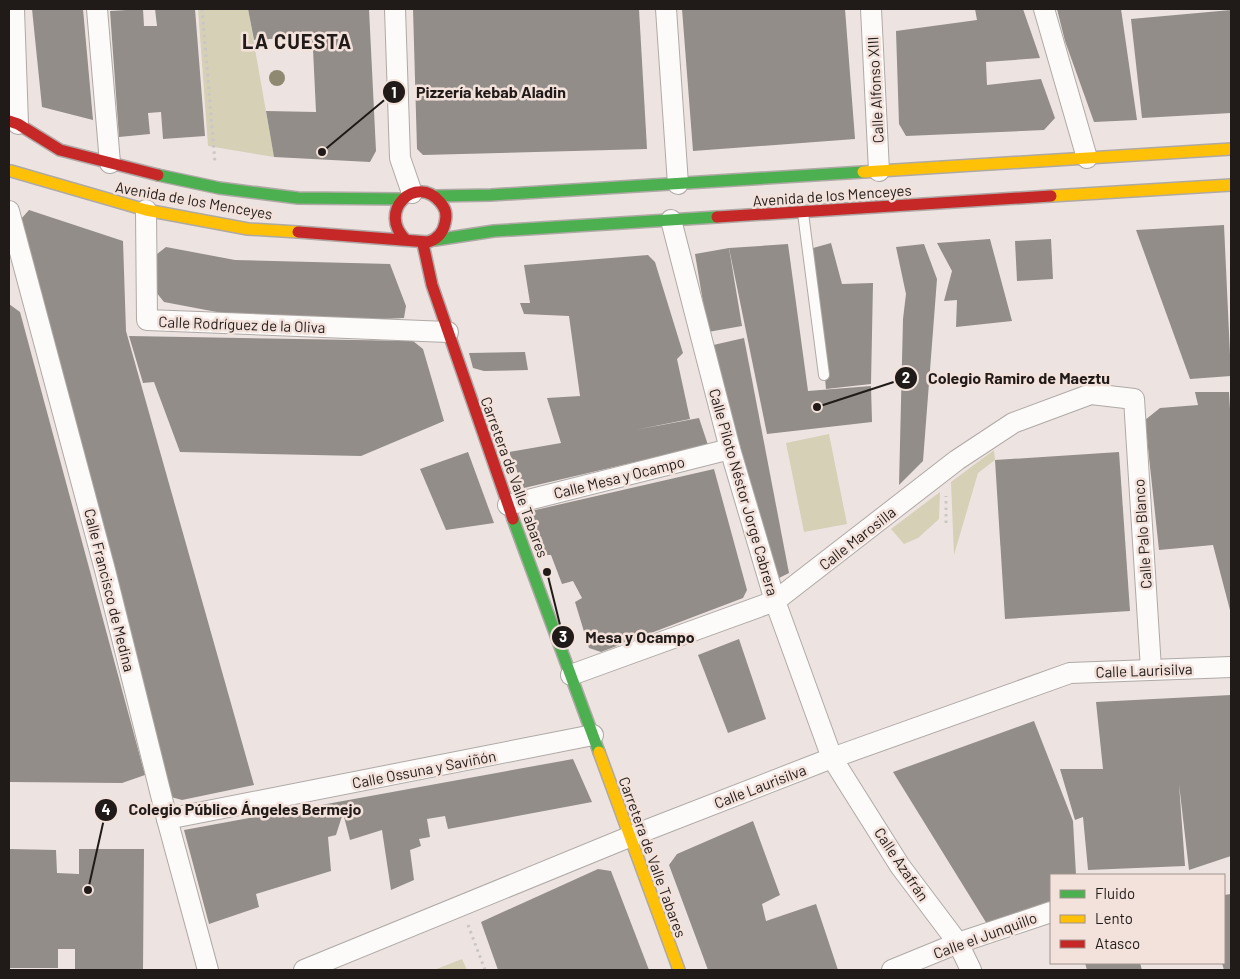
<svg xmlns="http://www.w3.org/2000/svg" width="1240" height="979" font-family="Barlow,sans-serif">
<rect width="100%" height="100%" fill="#ede4e1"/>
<g fill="#d5d0b6">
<polygon points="198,9 248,9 274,157 208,146"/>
<polygon points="829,434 847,524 804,532 786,443"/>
<polygon points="994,450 995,460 978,473 954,555 951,482"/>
<polygon points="940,492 939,519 918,538 904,544 891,529"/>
<polygon points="462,959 467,970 434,970"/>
</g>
<g fill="#928d89">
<polygon points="32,9 83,9 93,120 42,107"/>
<polygon points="143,9 144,26 157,26 155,9 195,9 205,136 163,139 161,112 148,113 150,134 119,137 110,11"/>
<polygon points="248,9 369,9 376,151 370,162 274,157 266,111 316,112 313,49 304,51 302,37 254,40"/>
<polygon points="413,9 639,9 647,149 423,155 417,149"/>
<polygon points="682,9 845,9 855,139 693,151"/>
<polygon points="975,9 1023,9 1040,58 986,62 987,85 1041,79 1055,118 1044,130 906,136 899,124 896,31 977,20"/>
<polygon points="1057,9 1121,9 1137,120 1094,122 1065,41"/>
<polygon points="1231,10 1231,113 1142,118 1131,19"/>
<polygon points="29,210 123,241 126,331 254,785 182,800 171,797 21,219"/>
<polygon points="1224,225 1231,376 1190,379 1136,230"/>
<polygon points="990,239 1012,321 956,327 957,300 944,301 952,271 937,243"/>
<polygon points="1051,239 1053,279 1017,281 1015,241"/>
<polygon points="831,243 842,284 873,283 871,384 826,389 813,248"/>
<polygon points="788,244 808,391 871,386 872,422 767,434 729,248"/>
<polygon points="924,244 937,279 923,461 899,485 903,319 906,294 896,247"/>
<polygon points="166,247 235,260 390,264 406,306 404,318 365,320 243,317 164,302 156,292 157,254"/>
<polygon points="729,248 742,326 708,332 695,254"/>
<polygon points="648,255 655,262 683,353 677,359 690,419 635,430 699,418 708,445 524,488 509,452 561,443 547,398 580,396 569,316 524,314 520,303 530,303 524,265"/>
<polygon points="9,304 20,312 145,775 122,783 10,782 9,768"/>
<polygon points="129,336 413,341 423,349 444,421 361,456 180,452 154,382 143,383"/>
<polygon points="744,338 789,573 779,578 772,573 709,346"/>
<polygon points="525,352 528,370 484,371 473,368 469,353"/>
<polygon points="1195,392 1229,392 1231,426 1231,614 1213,545 1159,550 1145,420 1160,408 1198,405"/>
<polygon points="468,452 494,523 446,530 420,469"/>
<polygon points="1119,452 1130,611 1005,619 995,460"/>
<polygon points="714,469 747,590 743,598 601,652 589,648 575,602 582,598 573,581 562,584 551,555 543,555 531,511"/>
<polygon points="739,639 766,719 728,733 698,655"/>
<polygon points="1231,695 1231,856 1189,870 1179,784 1185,866 1088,870 1083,817 1075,820 1060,769 1103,769 1096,702"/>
<polygon points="1034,721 1073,821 1076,875 1051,875 1051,901 987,924 893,772"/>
<polygon points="573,759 592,802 448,829 445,816 427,819 430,837 419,839 421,846 410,850 414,880 391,890 382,830 350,840 343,813 336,835 328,837 331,871 256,894 259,907 209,924 184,830"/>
<polygon points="753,821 780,895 762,904 766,921 816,904 838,970 708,970 669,865 677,854"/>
<polygon points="9,849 56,850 57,873 79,874 79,849 144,849 143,970 75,970 75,949 58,949 58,968 9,968"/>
<polygon points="598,869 611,871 649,970 498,970 481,922"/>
<polygon points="1231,894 1231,970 1224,970 1222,963 1224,963 1224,895"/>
<polygon points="1085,963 1140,963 1142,970 1087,970"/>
</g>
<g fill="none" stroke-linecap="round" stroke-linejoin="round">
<g stroke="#afa9a6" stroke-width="12">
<polyline id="lane" points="803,213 824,375"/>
</g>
<g stroke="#afa9a6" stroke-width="22">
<g id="street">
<polyline points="14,9 18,124"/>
<polyline points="97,9 110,163"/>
<polyline points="395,9 400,158 412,193"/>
<polyline points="666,9 678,184"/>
<polyline points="871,9 879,171"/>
<polyline points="1044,9 1087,158"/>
<polyline points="146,210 147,320 448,332"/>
<polyline points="9,211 105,570 167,819 208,970"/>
<polyline points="671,220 730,449 775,601 832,758 900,866 958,943 971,970"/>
<polyline points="508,505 730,449"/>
<polyline points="571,675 775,601 957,460 1013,423 1091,394 1134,399 1151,669"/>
<polyline points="167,819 593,735"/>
<polyline points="304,970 629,837 832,758 1070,673 1231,667"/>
<polyline points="892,970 958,943 1051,912"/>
</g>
</g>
<g stroke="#afa9a6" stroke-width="14">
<g id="fast">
<polyline points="158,175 219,188 298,198 401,199"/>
<polyline points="436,196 491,195 863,172"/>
<polyline points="435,240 494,231 717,217"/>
<polyline points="513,519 599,752"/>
</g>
</g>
<g stroke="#afa9a6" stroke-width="14">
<g id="slow">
<polyline points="11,171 146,210 248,229 298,232"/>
<polyline points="863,172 1231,149"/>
<polyline points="1051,196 1231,185"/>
<polyline points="599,752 679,970"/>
</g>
</g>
<g stroke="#afa9a6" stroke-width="14">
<g id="jam">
<polyline points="9,121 18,124 60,150 158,175"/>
<polyline points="717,217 1051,196"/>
<path d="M 298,232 L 428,242 C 438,239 443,233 445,223 C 447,214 446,209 440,202 C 416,173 376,212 406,240"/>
<polyline points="423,244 432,285 513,519"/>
</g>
</g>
<g stroke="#c9c6c5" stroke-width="3" stroke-dasharray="2.5 4" stroke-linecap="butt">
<polyline points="202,9 215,163"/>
<polyline points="946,523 946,496"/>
<polyline points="468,925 485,970"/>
</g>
<use href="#lane" stroke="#fcfbfa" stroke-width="10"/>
<use href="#street" stroke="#fcfbfa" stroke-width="20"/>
<use href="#fast" stroke="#4caf50" stroke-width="11"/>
<use href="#slow" stroke="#ffc107" stroke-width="11"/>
<use href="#jam" stroke="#c62828" stroke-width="11"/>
</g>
<circle fill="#8f8972" cx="277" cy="78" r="8"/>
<g text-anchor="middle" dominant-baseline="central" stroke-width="5" stroke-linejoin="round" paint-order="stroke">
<g font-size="15" fill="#201a18" stroke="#f3e2db">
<text transform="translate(875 90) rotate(-93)">Calle Alfonso XIII</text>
<text transform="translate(832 195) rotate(-4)">Avenida de los Menceyes</text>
<text transform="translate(194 200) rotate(10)">Avenida de los Menceyes</text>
<text transform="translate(242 324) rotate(2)">Calle Rodríguez de la Oliva</text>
<text transform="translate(515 477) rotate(70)">Carretera de Valle Tabares</text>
<text transform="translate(619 477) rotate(-14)">Calle Mesa y Ocampo</text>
<text transform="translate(744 492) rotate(74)">Calle Piloto Néstor Jorge Cabrera</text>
<text transform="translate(1142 534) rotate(-94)">Calle Palo Blanco</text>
<text transform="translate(857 538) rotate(-38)">Calle Marosilla</text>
<text transform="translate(110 590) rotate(76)">Calle Francisco de Medina</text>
<text transform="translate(1144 670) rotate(-2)">Calle Laurisilva</text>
<text transform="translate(424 769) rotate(-11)">Calle Ossuna y Saviñón</text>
<text transform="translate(760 786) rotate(-21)">Calle Laurisilva</text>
<text transform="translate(653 857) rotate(70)">Carretera de Valle Tabares</text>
<text transform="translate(902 864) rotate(56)">Calle Azafrán</text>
<text transform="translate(985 935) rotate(-20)">Calle el Junquillo</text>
</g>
<g font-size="20" font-weight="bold" letter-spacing="1" fill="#201a18" stroke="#f3e2db">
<text x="297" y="41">LA CUESTA</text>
</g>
</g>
<path fill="none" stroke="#201a18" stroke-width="2" d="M322 152L394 92M817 407L906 378M547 572L563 637M88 890L106 810"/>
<g fill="#201a18" stroke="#f3e2db" stroke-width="2">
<circle cx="322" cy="152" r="5"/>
<circle cx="817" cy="407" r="5"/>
<circle cx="547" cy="572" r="5"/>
<circle cx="88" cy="890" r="5"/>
<circle cx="394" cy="92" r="12"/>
<circle cx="906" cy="378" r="12"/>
<circle cx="563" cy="637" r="12"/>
<circle cx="106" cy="810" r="12"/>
</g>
<g font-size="15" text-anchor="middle" font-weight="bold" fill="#fff">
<text x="394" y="98">1</text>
<text x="906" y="383">2</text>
<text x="563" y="642">3</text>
<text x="106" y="815">4</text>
</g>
<g font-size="16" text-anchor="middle" font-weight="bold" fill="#201a18" stroke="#f3e2db" stroke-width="5" stroke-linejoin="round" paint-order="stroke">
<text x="491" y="98">Pizzería kebab Aladin</text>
<text x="1019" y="384">Colegio Ramiro de Maeztu</text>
<text x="640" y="643">Mesa y Ocampo</text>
<text x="245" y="815">Colegio Público Ángeles Bermejo</text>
</g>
<rect width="1240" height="979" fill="none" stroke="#201a18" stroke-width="20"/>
<rect x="1050" y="874" width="175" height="90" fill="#f3e2db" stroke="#9f928d"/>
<rect x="1060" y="890" width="25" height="8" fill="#4caf50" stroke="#9f928d"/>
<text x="1095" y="899" font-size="15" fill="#201a18">Fluido</text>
<rect x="1060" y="915" width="25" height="8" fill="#ffc107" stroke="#9f928d"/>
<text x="1095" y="924" font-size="15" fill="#201a18">Lento</text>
<rect x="1060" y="940" width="25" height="8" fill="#c62828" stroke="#9f928d"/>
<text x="1095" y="949" font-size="15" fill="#201a18">Atasco</text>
</svg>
